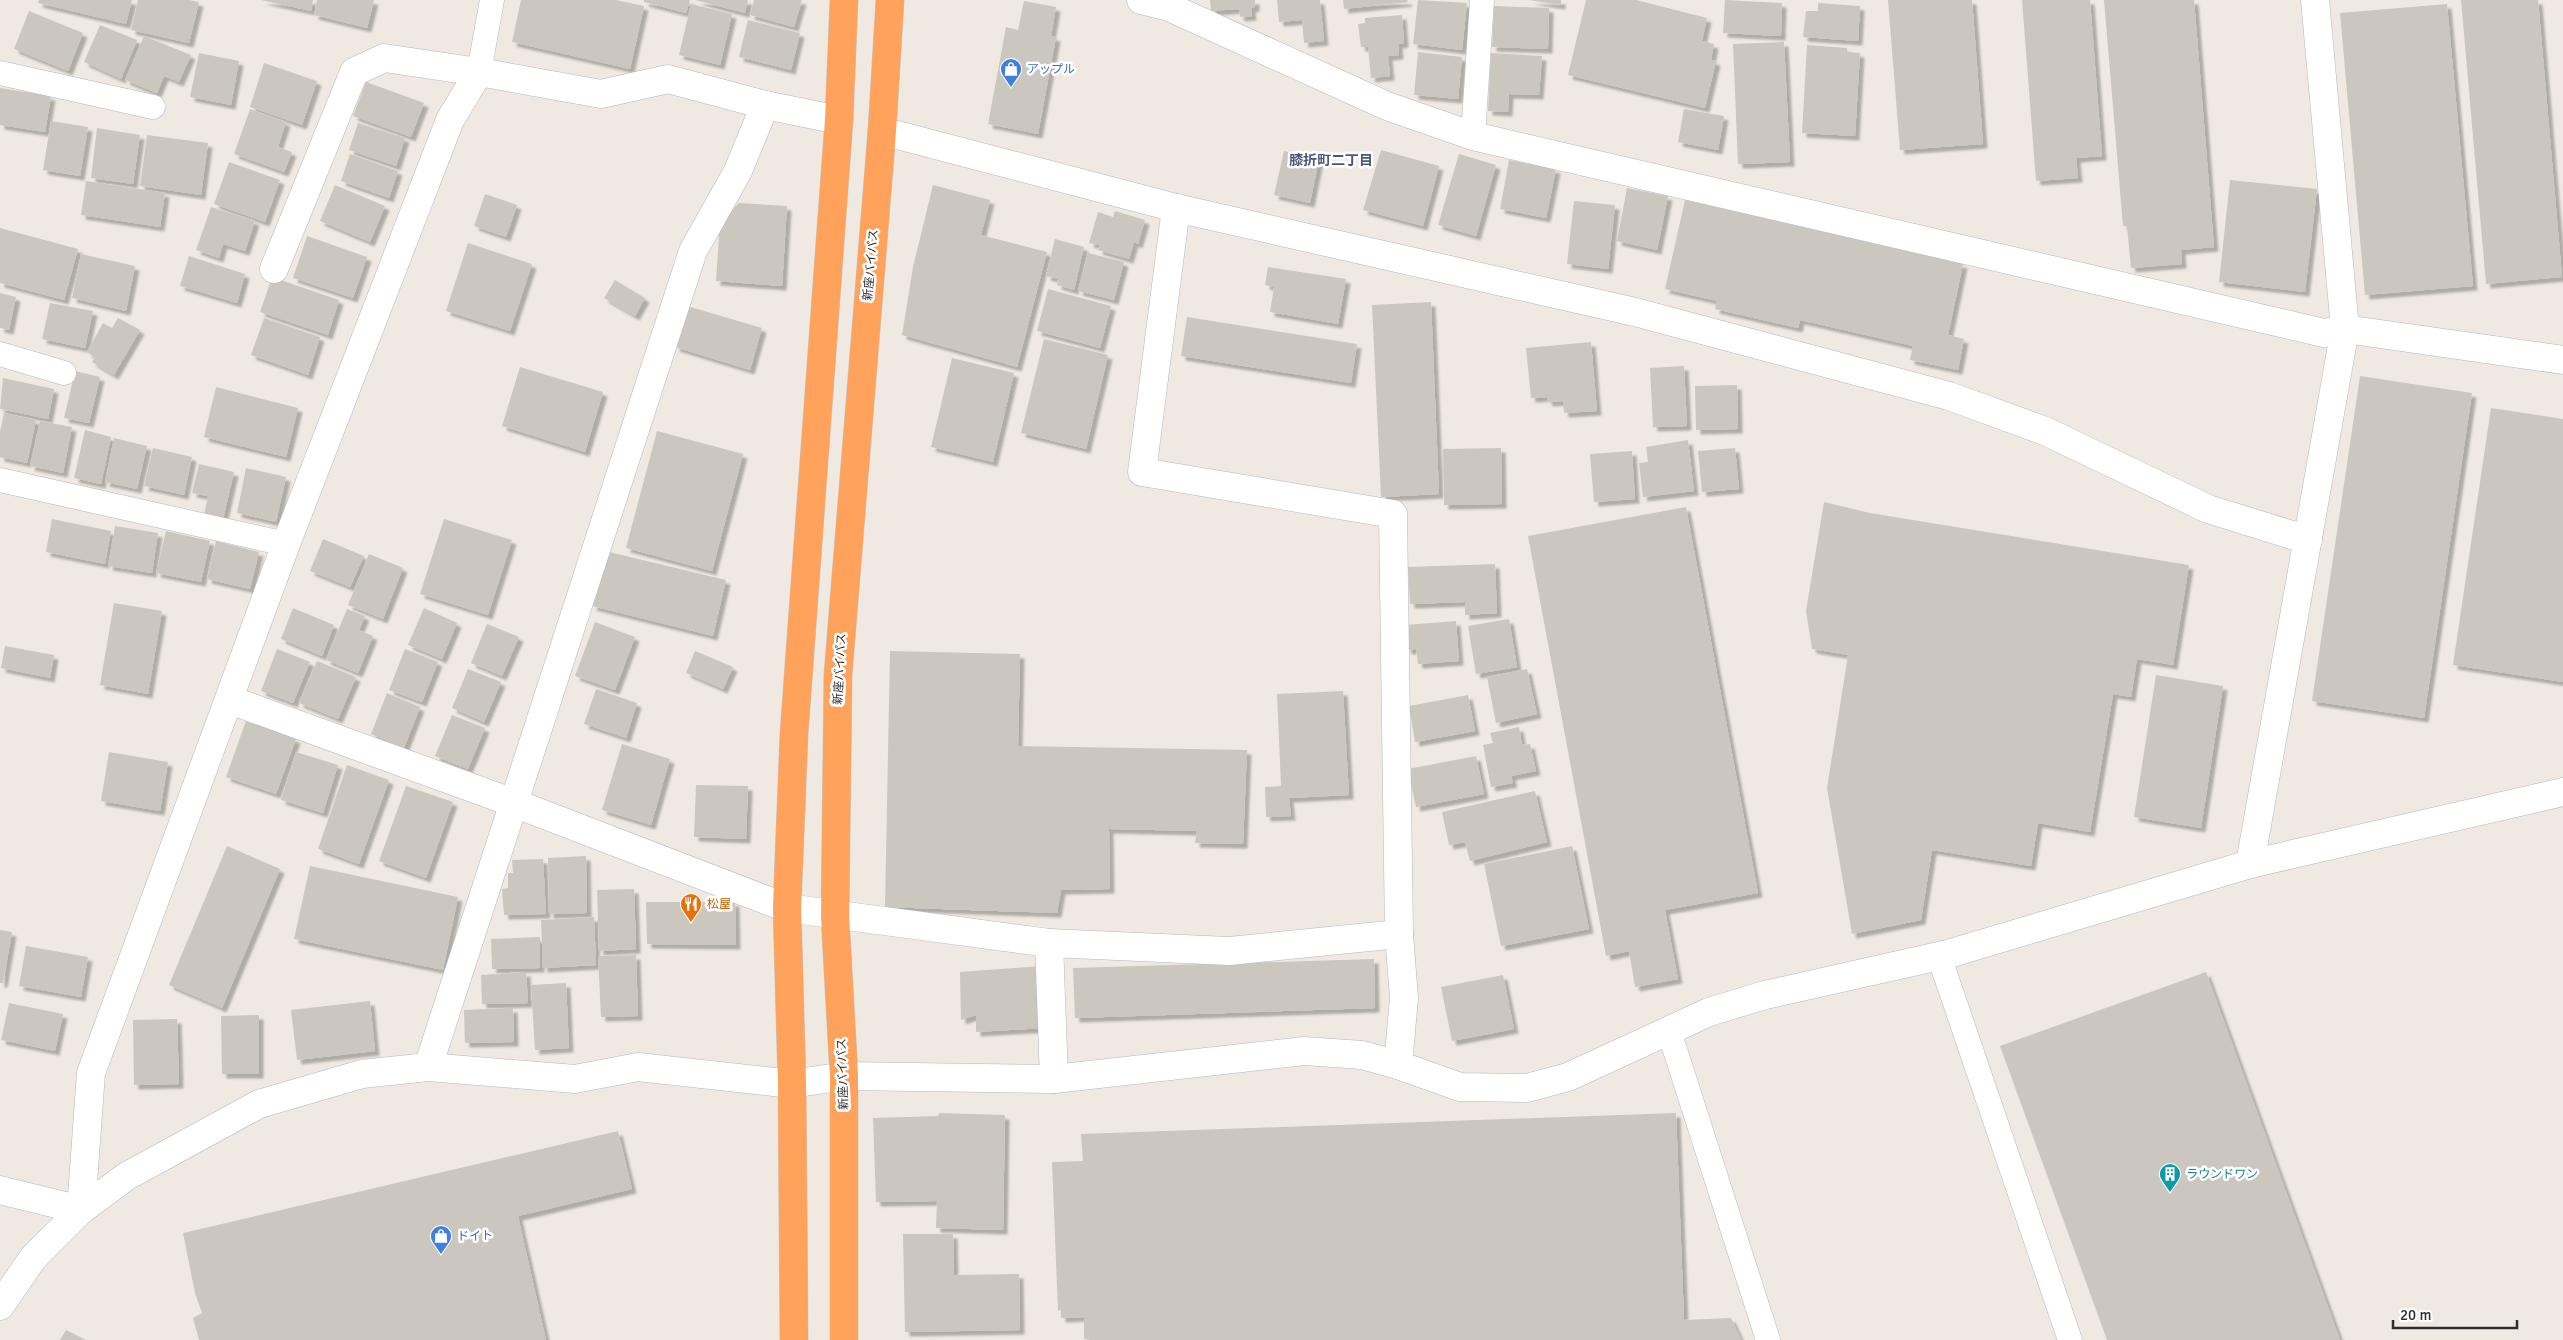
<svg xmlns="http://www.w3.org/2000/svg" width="2563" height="1340" font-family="Signika,'Noto Sans JP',sans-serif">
<defs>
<filter id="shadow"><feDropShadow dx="4.5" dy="4.5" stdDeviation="1" flood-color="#0004"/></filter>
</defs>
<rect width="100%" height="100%" fill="#efe9e1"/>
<g fill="#cbc7bf" filter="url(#shadow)">
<polygon points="39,0 132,0 126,24 38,3"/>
<polygon points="138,0 189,0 199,2 189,43 131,30"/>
<polygon points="261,0 313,0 311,11"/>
<polygon points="317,0 374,0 367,28 314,15"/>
<polygon points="521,0 616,0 644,6 630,69 512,42"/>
<polygon points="644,0 690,0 686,13 644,2"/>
<polygon points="695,0 748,0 745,13"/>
<polygon points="754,0 802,0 794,27 750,15"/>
<polygon points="1210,0 1255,0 1255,7 1251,8 1252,16 1240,17 1239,9 1211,11"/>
<polygon points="1277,0 1320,0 1324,41 1304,43 1302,20 1279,22"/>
<polygon points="1343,0 1407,0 1408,2 1344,9"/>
<polygon points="1418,0 1467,3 1462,50 1413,44"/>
<polygon points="1528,0 1561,0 1561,5"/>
<polygon points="1586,0 1636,0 1707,18 1702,41 1714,44 1711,60 1716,61 1705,108 1568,75"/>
<polygon points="1725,0 1782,3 1781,36 1723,33"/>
<polygon points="1888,0 1972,0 1983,144 1900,150"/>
<polygon points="2022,0 2090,0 2102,156 2076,158 2078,178 2036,181"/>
<polygon points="2104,0 2194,0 2214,247 2181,250 2182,264 2131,268 2127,226 2123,226"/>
<polygon points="2461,0 2538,0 2562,277 2486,284"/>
<polygon points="1024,1 1056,7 1051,36 1056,37 1038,134 988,124 1006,27 1018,30"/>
<polygon points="1818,3 1860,6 1858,41 1803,37 1806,11 1818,11"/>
<polygon points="691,4 732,14 720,65 679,55"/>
<polygon points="2447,4 2473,286 2365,295 2340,13"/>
<polygon points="1494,6 1549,8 1548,49 1492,47"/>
<polygon points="29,11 83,33 68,71 14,49"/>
<polygon points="1402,15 1404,43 1398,44 1399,55 1388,56 1390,76 1371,78 1368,47 1361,47 1358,24 1365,23 1365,18"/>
<polygon points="748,20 800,33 791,70 739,57"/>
<polygon points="100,25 137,40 121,79 84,62"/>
<polygon points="144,36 191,55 179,82 164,76 157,93 125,80"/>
<polygon points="1784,42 1790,162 1738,164 1733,44"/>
<polygon points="1807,45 1847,48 1847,52 1860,53 1855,136 1802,133"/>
<polygon points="1418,52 1462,57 1458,99 1414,95"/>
<polygon points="199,53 239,61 231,105 190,97"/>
<polygon points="1491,53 1542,56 1539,95 1509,94 1508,112 1488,111"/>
<polygon points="264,63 317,81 302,125 250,107"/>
<polygon points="366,82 424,103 411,137 353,116"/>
<polygon points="0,88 51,96 45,132 0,125"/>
<polygon points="250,109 286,122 278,147 292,152 284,172 234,154"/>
<polygon points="1684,109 1724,116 1718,150 1678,142"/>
<polygon points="51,121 88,127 80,176 43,170"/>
<polygon points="358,123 405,138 396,166 349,150"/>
<polygon points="97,128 140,135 133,184 91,178"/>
<polygon points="147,135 208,143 201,195 140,186"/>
<polygon points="1381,150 1439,166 1423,226 1363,210"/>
<polygon points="1284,151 1319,159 1310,203 1274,195"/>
<polygon points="350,154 398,171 389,198 341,181"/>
<polygon points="1459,154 1496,165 1476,236 1438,225"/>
<polygon points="1509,160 1556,169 1546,218 1500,209"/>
<polygon points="229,162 280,180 265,222 214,204"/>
<polygon points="2230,180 2317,189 2305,292 2219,282"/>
<polygon points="86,181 165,193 160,227 81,215"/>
<polygon points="335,185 385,206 370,242 320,221"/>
<polygon points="933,185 990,200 981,235 1047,252 1017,367 902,335 913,267"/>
<polygon points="1627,188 1668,196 1657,250 1617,241"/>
<polygon points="485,194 517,205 506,237 474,226"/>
<polygon points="1685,200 1963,264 1948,335 1964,339 1958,370 1910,360 1913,346 1800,320 1798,328 1715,309 1717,301 1665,289"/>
<polygon points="1574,201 1615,205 1608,269 1567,264"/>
<polygon points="739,203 787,206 782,286 716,281 720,221"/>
<polygon points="211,207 255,221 245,251 223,244 219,258 196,250"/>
<polygon points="1115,211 1145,220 1138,244 1134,242 1129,259 1098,250 1100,245 1089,243 1098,212 1113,217"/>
<polygon points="0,228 78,249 64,300 0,283"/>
<polygon points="307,236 367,257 353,298 293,278"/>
<polygon points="1055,239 1084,247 1074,290 1057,285 1058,279 1046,276"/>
<polygon points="468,243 532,264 510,331 446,311"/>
<polygon points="1088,253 1124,262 1114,300 1078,291"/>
<polygon points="81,254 135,266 126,311 72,298"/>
<polygon points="189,256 245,274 237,303 180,286"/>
<polygon points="1268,267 1346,279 1338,324 1270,312 1274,287 1265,285"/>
<polygon points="272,277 339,300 328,335 260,312"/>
<polygon points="615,280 645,298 635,316 604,298"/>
<polygon points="1048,289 1111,306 1100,348 1037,331"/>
<polygon points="0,293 16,297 9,330 0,328"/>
<polygon points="1431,302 1439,494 1381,497 1372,305"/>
<polygon points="50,303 93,311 85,348 42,339"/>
<polygon points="687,306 762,328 750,370 675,347"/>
<polygon points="1187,317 1357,344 1351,383 1181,356"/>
<polygon points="118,318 140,330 114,375 92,362 95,357 87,352 103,323 112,328"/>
<polygon points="264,318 320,337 308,375 251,355"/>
<polygon points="1044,339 1108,355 1086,449 1021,433"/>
<polygon points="1591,342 1597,411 1564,413 1563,401 1548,402 1547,397 1531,398 1526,348"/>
<polygon points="952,358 1014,373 993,462 931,447"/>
<polygon points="1684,366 1687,426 1653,427 1650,368"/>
<polygon points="520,367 603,392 585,452 502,426"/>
<polygon points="75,371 100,377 89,423 64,418"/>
<polygon points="2360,376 2472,393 2424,718 2312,701"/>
<polygon points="3,378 54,389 48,419 0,409"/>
<polygon points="1737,385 1738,429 1696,430 1695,386"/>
<polygon points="216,387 298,408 286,457 204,437"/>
<polygon points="2491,408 2563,419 2563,682 2453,665"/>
<polygon points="4,413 36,420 27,463 0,457 0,432"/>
<polygon points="40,421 72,427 63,473 30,466"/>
<polygon points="85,430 111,437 101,484 74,478"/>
<polygon points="657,431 743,454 712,571 626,548"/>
<polygon points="114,438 147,446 137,489 105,482"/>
<polygon points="1688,440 1694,491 1643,497 1639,463 1648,462 1646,447"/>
<polygon points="153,448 192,457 184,495 144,486"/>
<polygon points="1501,448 1502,504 1444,505 1443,449"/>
<polygon points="1735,448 1739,489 1702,492 1698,451"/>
<polygon points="1632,451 1635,499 1594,502 1590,454"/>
<polygon points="199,464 234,472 223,519 204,515 208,496 192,493"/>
<polygon points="246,468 286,477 276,522 237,513"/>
<polygon points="1824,502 1870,513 2189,565 2173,665 2137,659 2131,697 2113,694 2090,832 2038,823 2031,866 1932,850 1921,920 1852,934 1827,788 1848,655 1812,649 1806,611"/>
<polygon points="1686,507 1758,893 1665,910 1678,979 1635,987 1629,951 1606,956 1528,536"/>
<polygon points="52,519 111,531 105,564 46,552"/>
<polygon points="444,519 512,540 488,615 420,594"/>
<polygon points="115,526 158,533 152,573 108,566"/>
<polygon points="166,531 210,541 201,582 156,573"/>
<polygon points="323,539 364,556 350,587 310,571"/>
<polygon points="216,541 259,552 250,589 207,579"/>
<polygon points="605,551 726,580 713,636 592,606"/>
<polygon points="369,554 403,568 383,619 348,605"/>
<polygon points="1495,564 1497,613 1465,615 1465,602 1410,604 1408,567"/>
<polygon points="114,603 162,611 148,694 100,685"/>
<polygon points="293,608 334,625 322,656 281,639"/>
<polygon points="424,608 457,623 442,659 408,645"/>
<polygon points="347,609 365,616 359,630 373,636 358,673 326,660"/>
<polygon points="1509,619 1517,667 1476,674 1468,626"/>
<polygon points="1456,621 1459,661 1418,664 1416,649 1407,650 1405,625"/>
<polygon points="595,622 635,637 615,690 575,676"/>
<polygon points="487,624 519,637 502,676 471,663"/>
<polygon points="5,646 54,655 50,678 1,668"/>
<polygon points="277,649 310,662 293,703 261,691"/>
<polygon points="405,649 438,662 422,702 389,690"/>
<polygon points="695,651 733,667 723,689 686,673"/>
<polygon points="890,651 1020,654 1018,746 1247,750 1243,844 1195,843 1197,831 1109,829 1110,889 1061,890 1057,913 885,907"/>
<polygon points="317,661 356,677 338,719 299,703"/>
<polygon points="468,669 501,682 484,722 452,708"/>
<polygon points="1527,669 1537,714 1496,723 1487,677"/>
<polygon points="2156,675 2223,686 2201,828 2134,817"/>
<polygon points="596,689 637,703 626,738 584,724"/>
<polygon points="1343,691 1349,795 1289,798 1291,816 1266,817 1265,787 1281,786 1277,694"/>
<polygon points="387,693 420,707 404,748 371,734"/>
<polygon points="1468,695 1475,731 1415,742 1409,706"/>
<polygon points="452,715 485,728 468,769 435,756"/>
<polygon points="246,721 296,739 276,794 226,777"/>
<polygon points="1519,727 1522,745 1530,744 1536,771 1511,776 1513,783 1491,787 1483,745 1493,743 1490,733"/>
<polygon points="622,744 670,759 651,825 602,810"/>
<polygon points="109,752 168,762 160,811 101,801"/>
<polygon points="296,752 338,765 323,813 281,800"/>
<polygon points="1476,756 1484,794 1416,807 1408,769"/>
<polygon points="347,765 389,780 359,864 318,849"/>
<polygon points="696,785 748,786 746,839 694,837"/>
<polygon points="406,786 453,802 426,878 379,861"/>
<polygon points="1535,791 1547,842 1470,861 1465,842 1449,845 1442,812"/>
<polygon points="227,846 280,869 222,1008 169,985"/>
<polygon points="1572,846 1589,929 1501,946 1484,864"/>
<polygon points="586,856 587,913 549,914 548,858"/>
<polygon points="543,859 546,914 504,915 502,889 508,888 508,873 513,873 512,860"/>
<polygon points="310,866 458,897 443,970 294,939"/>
<polygon points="634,889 636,949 599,951 597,890"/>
<polygon points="646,902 735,902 736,945 647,944"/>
<polygon points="594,917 596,965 543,968 541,920"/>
<polygon points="0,930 12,932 3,983 0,983"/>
<polygon points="540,937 540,968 492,969 491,939"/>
<polygon points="26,946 88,957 81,997 19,986"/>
<polygon points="636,955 638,1016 601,1017 598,956"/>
<polygon points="1374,959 1375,1008 1075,1018 1073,968"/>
<polygon points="1042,966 1044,1028 976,1032 976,1015 961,1020 960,972"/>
<polygon points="526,972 528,1003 482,1004 481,975"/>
<polygon points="2206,972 2340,1340 2107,1340 2000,1046"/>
<polygon points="1503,975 1514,1029 1452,1041 1441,987"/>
<polygon points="566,983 569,1048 535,1050 531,985"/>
<polygon points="370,1001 375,1051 297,1060 291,1010"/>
<polygon points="9,1003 63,1014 55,1051 1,1040"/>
<polygon points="513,1008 514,1042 465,1043 464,1010"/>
<polygon points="259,1015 259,1074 222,1074 221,1016"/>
<polygon points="177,1019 179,1084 134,1085 133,1020"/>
<polygon points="939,1113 1005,1115 1003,1230 936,1228 937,1201 876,1202 873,1118 938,1116"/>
<polygon points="1676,1113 1684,1320 1731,1318 1741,1340 1094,1340 1084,1339 1084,1317 1061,1318 1061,1310 1058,1311 1052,1162 1083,1161 1081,1134"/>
<polygon points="618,1131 632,1189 518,1216 546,1340 199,1340 193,1318 202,1313 195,1293 183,1233"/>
<polygon points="903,1234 953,1234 954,1275 1019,1274 1020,1330 905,1332"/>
<polygon points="66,1330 86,1340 60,1340"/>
</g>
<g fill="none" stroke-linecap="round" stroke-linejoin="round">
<g stroke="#b4b7c1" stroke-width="25">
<g id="lane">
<polyline points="479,72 492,0"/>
<polyline points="0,73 153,107"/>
<polyline points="1473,136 1482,0"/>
<polyline points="0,354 64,373"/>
<polyline points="0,480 286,544"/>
<polyline points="1939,956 2070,1340"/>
<polyline points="1669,1031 1768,1340"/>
</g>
</g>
<g stroke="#b4b7c1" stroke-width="29">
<g id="street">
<polyline points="1141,0 1169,7 1387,106 1473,136 2324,333 2345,329 2563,360"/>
<polyline points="882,131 1176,208 1635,312 1949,396 2045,431 2208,509 2308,540"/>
<polyline points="1176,208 1142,472 1393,514 1399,934 1404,998 1398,1065"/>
<polyline points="274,269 354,72 384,58 479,72"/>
<polyline points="230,700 514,803 787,908 1049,943 1229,951 1399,934"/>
<polyline points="2250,864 2345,329 2315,0"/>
<polyline points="1049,943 1054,1079"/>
<polyline points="428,1067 693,251 738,171 765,105"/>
<polyline points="0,1190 81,1210 91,1073 286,544 450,120 479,72 601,94 668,79 765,105 839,120"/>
<polyline points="0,1306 33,1258 81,1210 127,1176 259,1104 362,1074 428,1067 575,1079 638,1067 792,1084 844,1076 1054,1079 1304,1051 1362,1055 1398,1065 1460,1087 1527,1088 1568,1077 1709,1012 1765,995 1948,954 2250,864 2563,792"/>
</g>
</g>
<g stroke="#c9c9c9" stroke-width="29">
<g id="highway">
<polyline points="794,1340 792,1084 787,908 794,734 839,120 844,0"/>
<polyline points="844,1340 844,1076 835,916 838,675 882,131 890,0"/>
</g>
</g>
<use href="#lane" stroke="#fff" stroke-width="24"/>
<use href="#street" stroke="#fff" stroke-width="28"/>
<use href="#highway" stroke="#ffa35c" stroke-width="28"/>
</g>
<defs>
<g id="shop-pin" transform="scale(1.125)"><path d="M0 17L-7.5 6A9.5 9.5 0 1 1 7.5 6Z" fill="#3f7fe0" stroke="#fff"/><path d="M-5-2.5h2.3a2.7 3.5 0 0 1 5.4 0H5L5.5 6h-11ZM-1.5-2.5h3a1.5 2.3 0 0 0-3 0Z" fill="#fff"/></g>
<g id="restaurant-pin" transform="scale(1.125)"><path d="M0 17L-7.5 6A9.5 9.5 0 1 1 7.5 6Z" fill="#e8710a" stroke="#fff"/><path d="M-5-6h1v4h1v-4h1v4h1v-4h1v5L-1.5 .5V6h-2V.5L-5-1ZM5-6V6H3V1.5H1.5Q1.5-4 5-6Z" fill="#fff"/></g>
<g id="building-pin" transform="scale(1.125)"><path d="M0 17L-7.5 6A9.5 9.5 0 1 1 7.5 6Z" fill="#0f9aa8" stroke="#fff"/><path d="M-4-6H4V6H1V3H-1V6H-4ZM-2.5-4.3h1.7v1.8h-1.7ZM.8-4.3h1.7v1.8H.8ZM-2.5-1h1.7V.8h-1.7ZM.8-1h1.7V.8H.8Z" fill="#fff"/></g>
</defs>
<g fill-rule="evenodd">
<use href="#shop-pin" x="1011" y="69"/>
<use href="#restaurant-pin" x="691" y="904"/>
<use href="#building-pin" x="2170" y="1174"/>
<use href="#shop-pin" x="441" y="1236"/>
</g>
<g text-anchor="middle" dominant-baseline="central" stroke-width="5" stroke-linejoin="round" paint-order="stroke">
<g font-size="12" fill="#366cbe" stroke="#fff" text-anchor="start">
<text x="1027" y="69">アップル</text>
<text x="457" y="1236">ドイト</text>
</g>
<g font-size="12" fill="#2e2e2e" stroke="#fff">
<text transform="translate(871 265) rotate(-85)">新座バイパス</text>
<text transform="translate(840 669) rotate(-87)">新座バイパス</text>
<text transform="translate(843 1074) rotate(-92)">新座バイパス</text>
</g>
<g font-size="12" fill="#c56008" stroke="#fff" text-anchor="start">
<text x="707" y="904">松屋</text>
</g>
<g font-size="12" fill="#0d838f" stroke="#fff" text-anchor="start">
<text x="2186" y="1174">ラウンドワン</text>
</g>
<g font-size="14" font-weight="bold" fill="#4d5680" stroke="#fff">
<text x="1331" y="160">膝折町二丁目</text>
</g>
</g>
<path d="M2393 1320v8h124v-8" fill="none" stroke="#2e2e2e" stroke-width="2.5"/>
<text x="2400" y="1320" font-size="15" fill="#2e2e2e" stroke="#ffffff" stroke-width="4" paint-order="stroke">20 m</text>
</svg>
